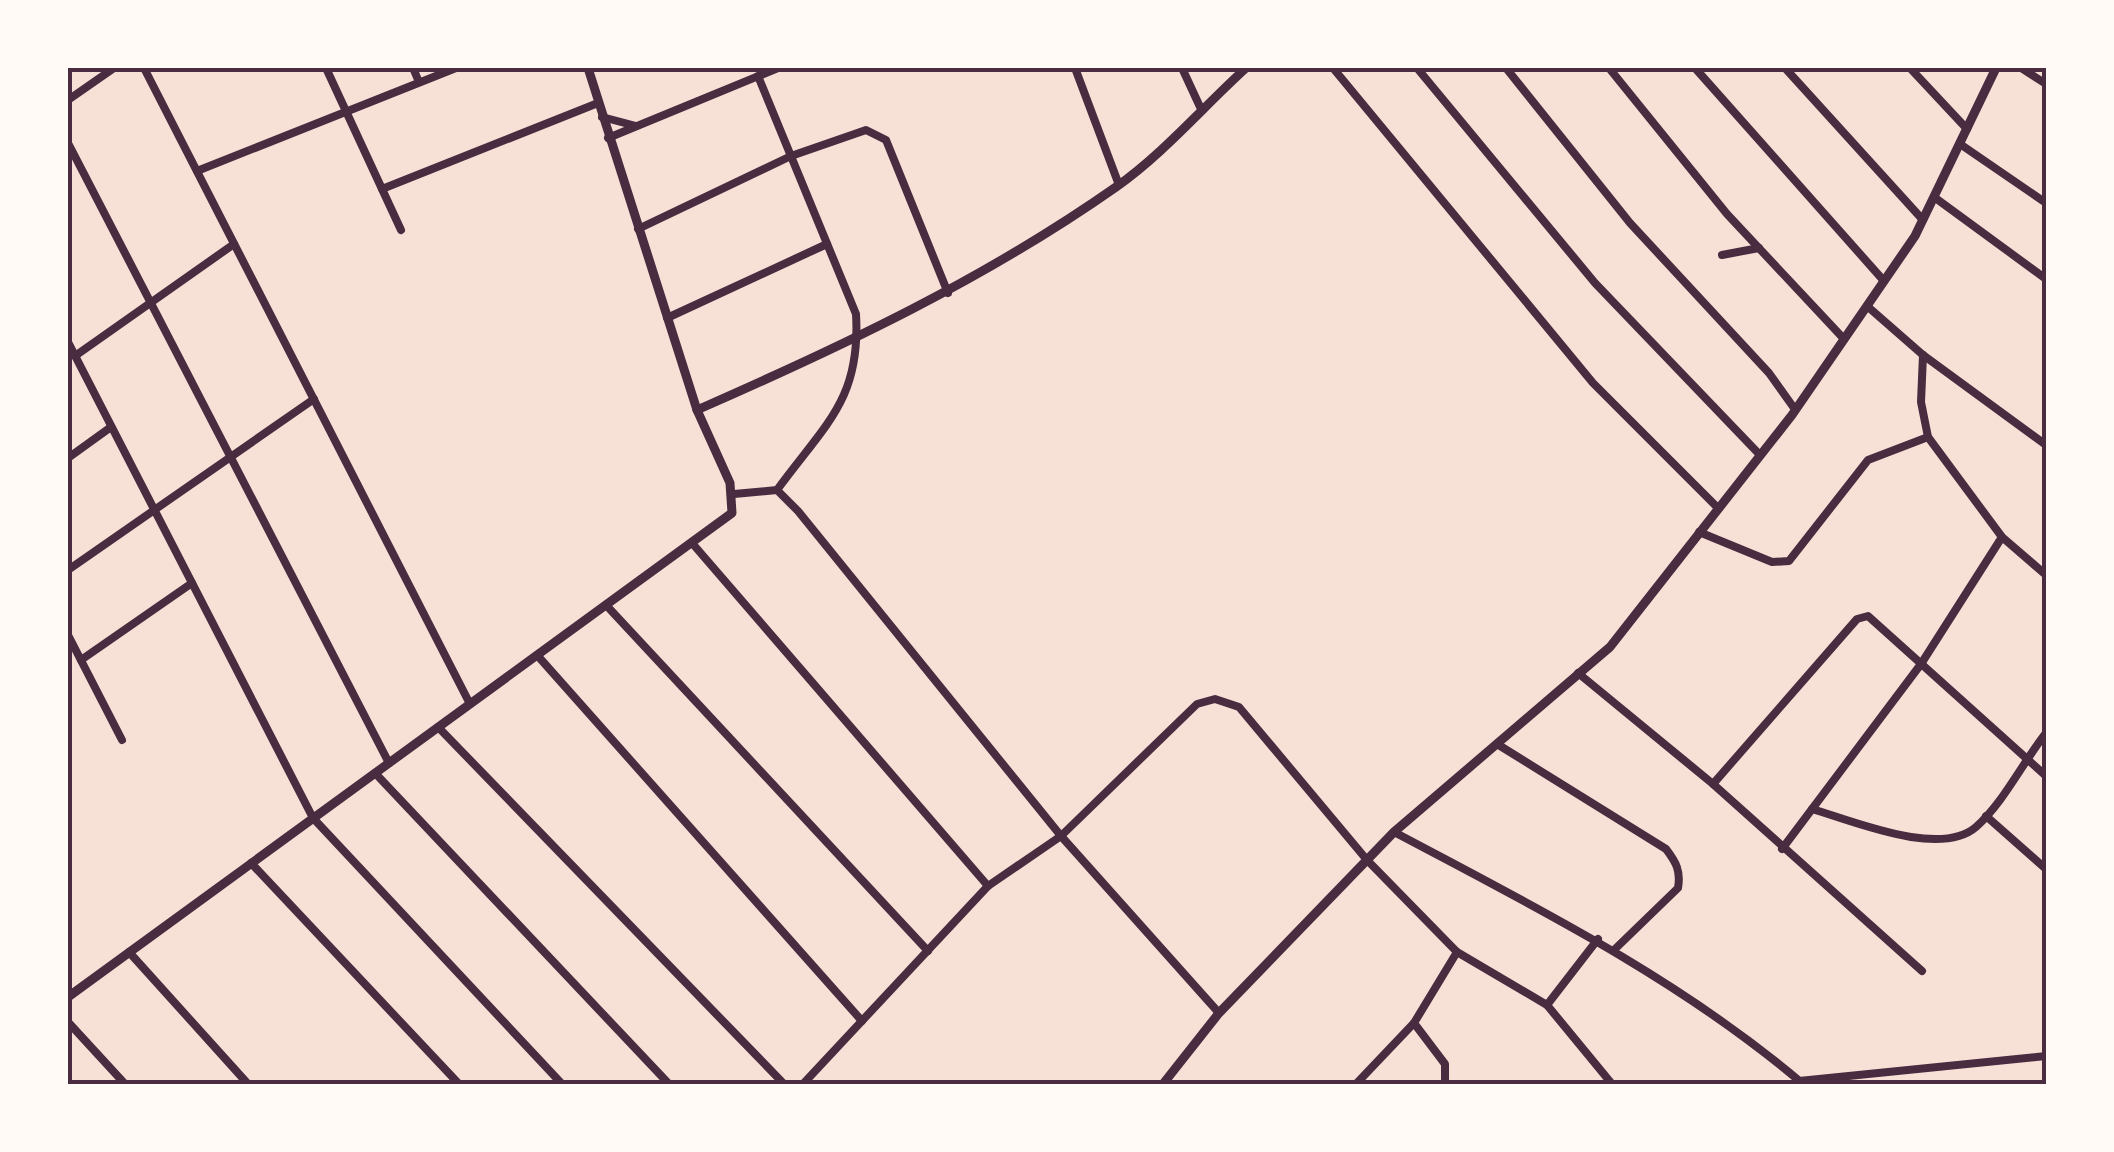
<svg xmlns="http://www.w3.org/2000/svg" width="2114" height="1152" font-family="'Fira Sans Condensed',sans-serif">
<rect width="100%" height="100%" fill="#f7e1d7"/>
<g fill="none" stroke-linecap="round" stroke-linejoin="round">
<g stroke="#4a2c40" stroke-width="8">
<polyline points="144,68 470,704"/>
<polyline points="326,68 401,230"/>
<polyline points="413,68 419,82"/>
<polyline points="1075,68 1119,185"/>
<polyline points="1182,68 1201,109"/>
<polyline points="1333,68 1593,383 1718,508"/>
<polyline points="1417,68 1595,283 1760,455"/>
<polyline points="1506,68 1630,223 1769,373 1794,408"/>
<polyline points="1609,68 1727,214 1844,339"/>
<polyline points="1695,68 1884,281"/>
<polyline points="1785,68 1923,220"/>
<polyline points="1910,68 1967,129"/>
<polyline points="2021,68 2046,84"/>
<path d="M 758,76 L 856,314 C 861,400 825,424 777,490"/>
<polyline points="68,100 114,68"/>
<polyline points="602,117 636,126"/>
<polyline points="608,138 778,68"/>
<polyline points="68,143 389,763"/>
<polyline points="1960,144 2046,203"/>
<polyline points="197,171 456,68"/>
<polyline points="382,189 598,103"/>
<polyline points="1934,197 2046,279"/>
<polyline points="638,229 791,156 866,130 886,140 948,293"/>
<polyline points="1722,255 1759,248"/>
<polyline points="1867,306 1923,355 2046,445"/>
<polyline points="667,318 827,244"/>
<polyline points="68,342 313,818 562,1084"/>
<polyline points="1923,355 1921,402 1928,437 2002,537 2046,575"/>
<polyline points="75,356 234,244"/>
<polyline points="68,458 111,427"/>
<polyline points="734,494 777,490 798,511 1061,836 1219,1013"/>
<polyline points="1699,532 1772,562 1789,561 1868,460 1928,437"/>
<polyline points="692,543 988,886 1061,836 1197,704 1215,699 1239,707 1367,860 1457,952 1414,1023 1356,1084"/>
<polyline points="68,570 314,399"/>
<polyline points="606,605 928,951"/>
<polyline points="68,635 122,740"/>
<polyline points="537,655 862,1021"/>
<polyline points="81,660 192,583"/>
<polyline points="1578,673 1713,784 1922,971"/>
<polyline points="438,727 784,1084"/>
<path d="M 1497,744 L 1666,849 C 1676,862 1681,871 1678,888 L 1614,950"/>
<polyline points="375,773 669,1084"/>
<polyline points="1713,784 1857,619 1868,616 2046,776"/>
<path d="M 1812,809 C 1853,821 1940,858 1976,827 C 2004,802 2023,762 2046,733"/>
<polyline points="1986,816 2046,869"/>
<path d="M 1394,832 C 1536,907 1681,980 1803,1084"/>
<polyline points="1782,849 1921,664 2002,537"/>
<polyline points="251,863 459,1084"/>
<polyline points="1598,939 1547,1005 1612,1084"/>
<polyline points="129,952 248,1084"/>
<polyline points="1457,952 1547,1005"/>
<polyline points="68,1022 125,1084"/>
<polyline points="1414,1023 1445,1064 1445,1084"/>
<polyline points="1799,1081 2046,1056"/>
<polyline points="803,1084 988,886"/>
</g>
<g stroke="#4a2c40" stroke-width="9">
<path d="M 697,410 C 843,346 985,279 1116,187 C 1163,154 1204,106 1246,68"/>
<polyline points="68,997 732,513 730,483 697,410 588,68"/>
<polyline points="1163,1084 1219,1013 1394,832 1610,647 1792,415 1915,236 1996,68"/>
</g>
</g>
<rect width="2114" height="1152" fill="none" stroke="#fffaf5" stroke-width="140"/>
<rect x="70" y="70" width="1974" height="1012" fill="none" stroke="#4a2c40" stroke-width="4"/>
</svg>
